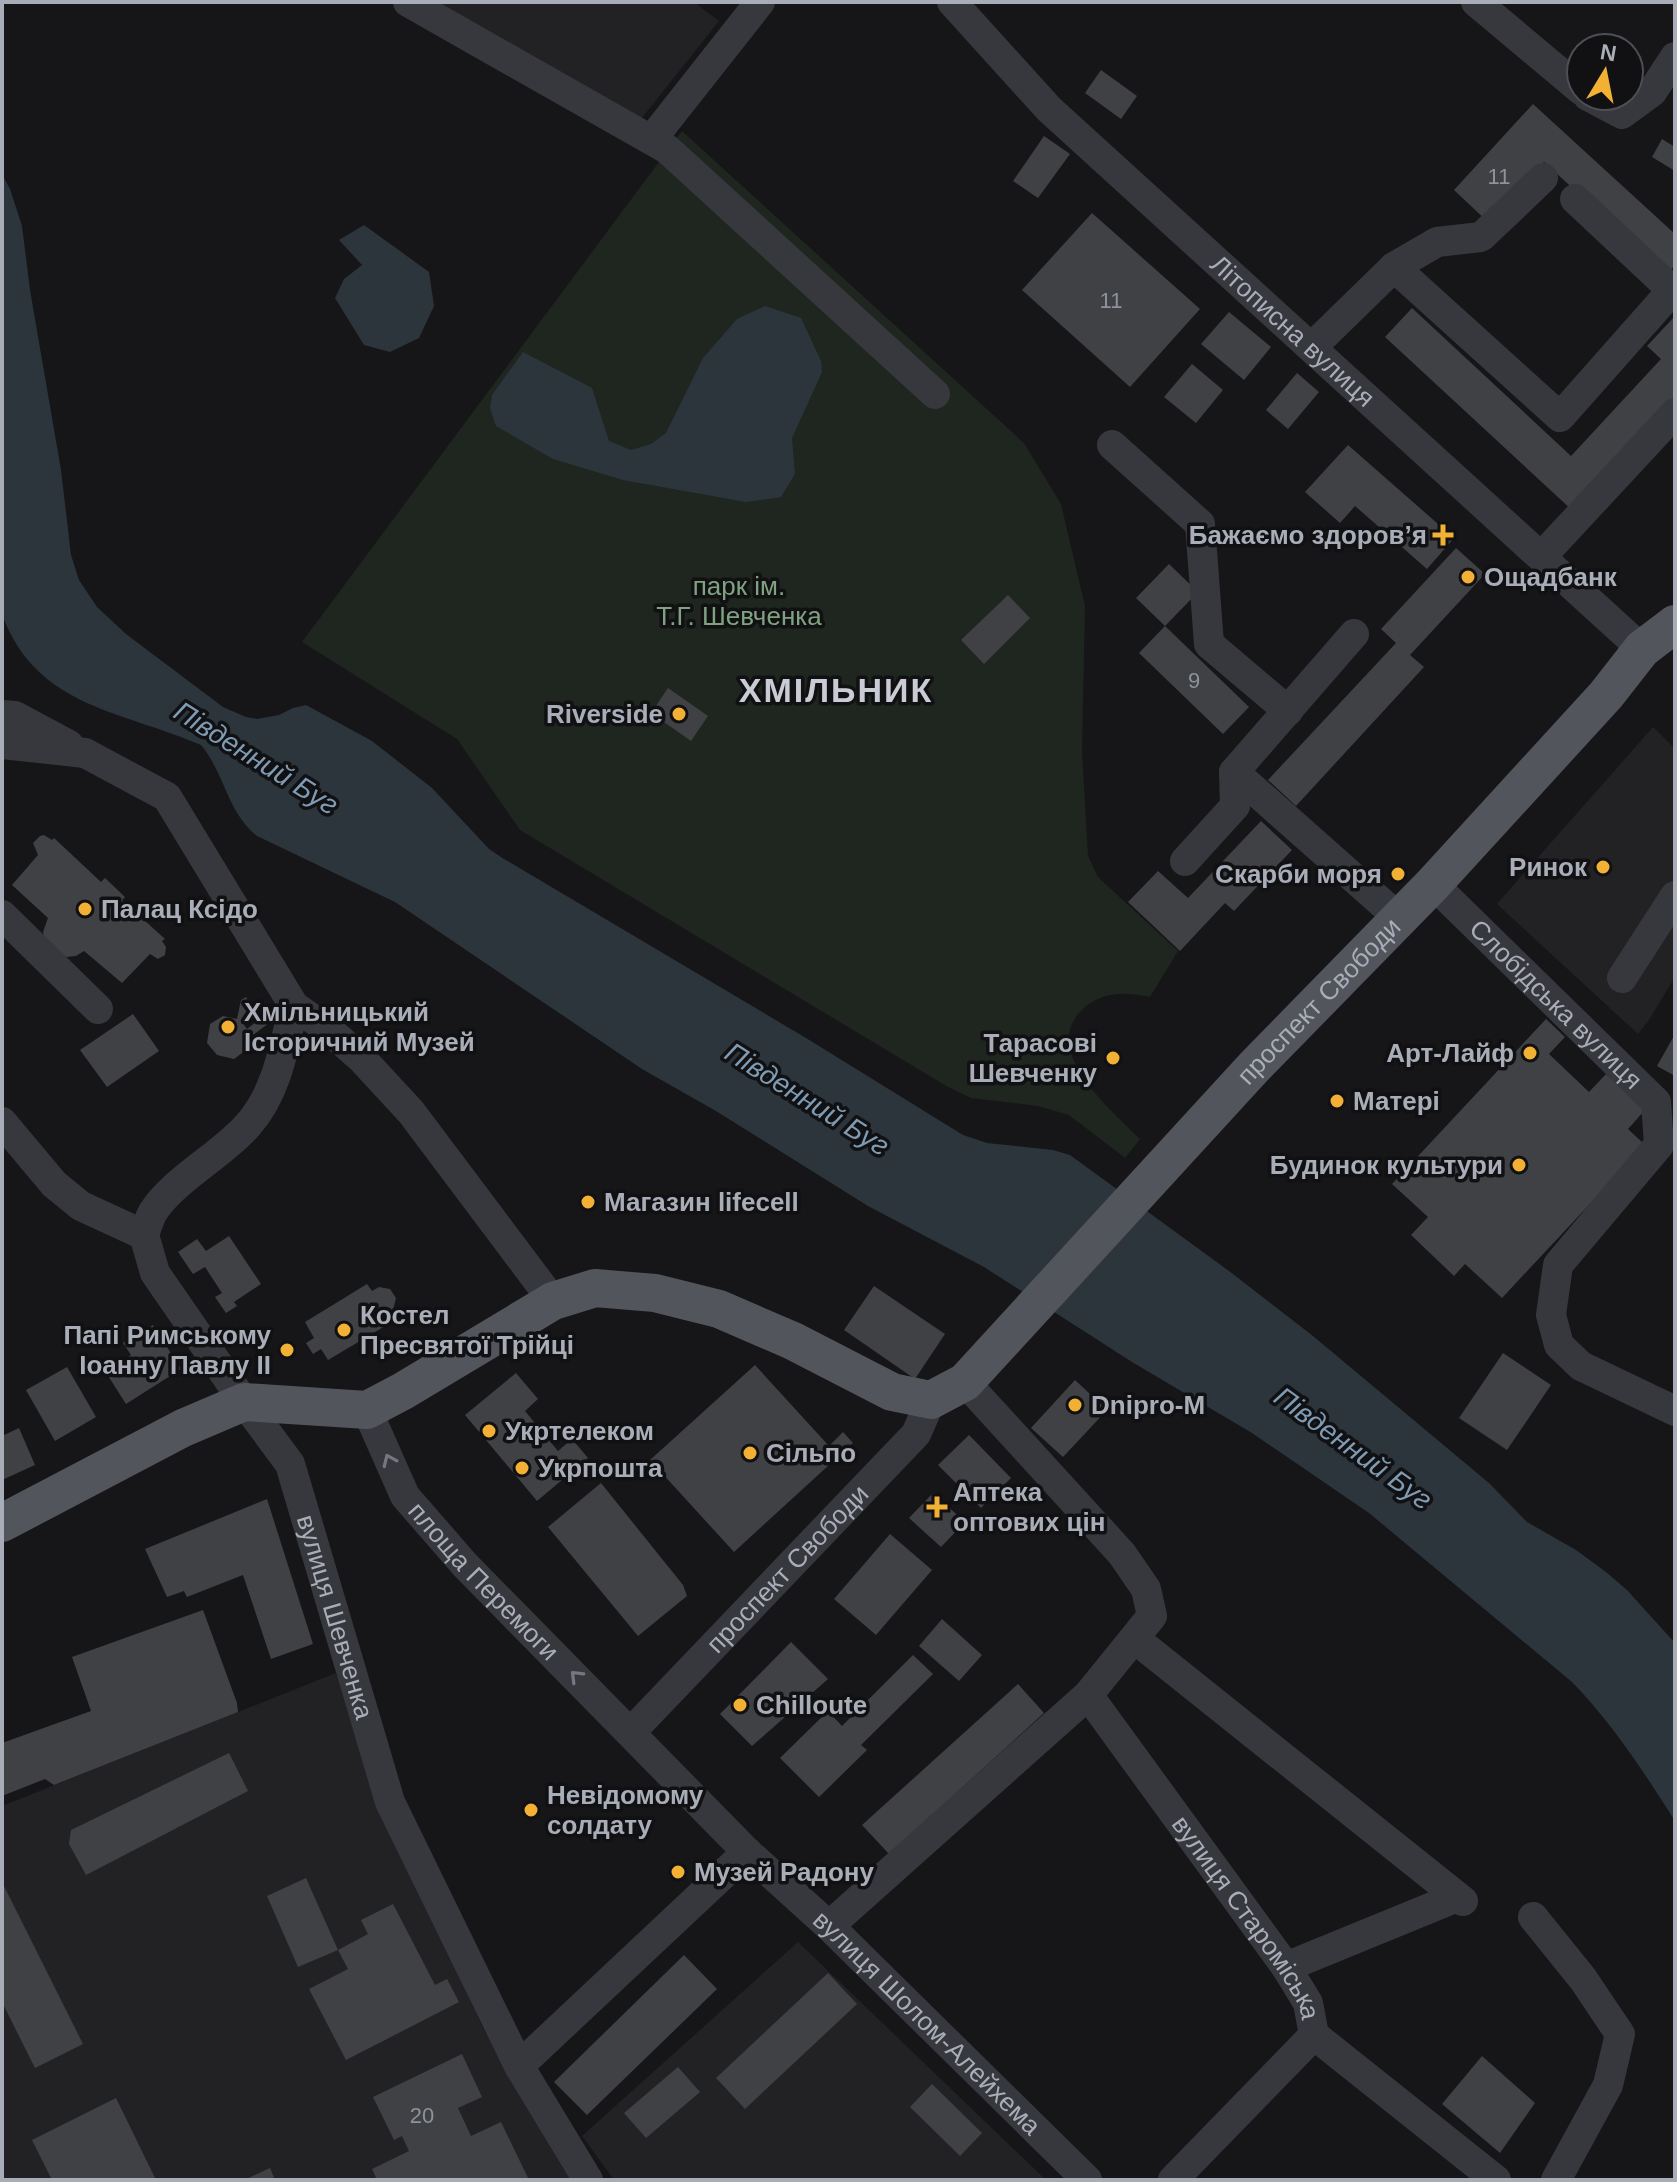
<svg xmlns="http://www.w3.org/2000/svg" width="1677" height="2182" font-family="Arial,sans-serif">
<rect width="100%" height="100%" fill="#161618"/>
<g fill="#222225">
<polygon points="428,2 694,2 719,21 638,123"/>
<polygon points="1653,727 1675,749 1675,977 1649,1020 1638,1034 1497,904"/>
<polygon points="336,1673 371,1786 483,2028 571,2180 2,2180 2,1806"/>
<polygon points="798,1942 1046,2180 614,2180 582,2136"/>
</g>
<path fill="#1e261f" d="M 682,131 L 1024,443 L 1061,504 L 1085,606 L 1082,752 L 1088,856 L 1098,877 L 1178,951 L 1150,997 C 1127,992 1105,991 1085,1007 C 1036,1049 1112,1110 1140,1139 L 1125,1158 L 1069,1115 L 1038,1106 L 971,1098 L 948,1087 L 520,830 L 457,739 L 302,642 Z"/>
<g fill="#2c353c">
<path d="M 2,174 L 10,189 L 22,226 L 30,290 L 61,470 L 71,555 L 79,580 L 97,607 L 126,634 L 223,707 L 246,717 L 257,719 L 279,715 L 293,708 L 306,705 L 372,741 L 432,788 L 489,849 L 504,859 L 806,1038 L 963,1135 L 987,1143 L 1053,1150 L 1070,1155 L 1229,1271 L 1313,1336 L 1489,1483 L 1527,1522 L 1576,1550 L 1606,1572 L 1627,1590 L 1674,1642 L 1675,1821 C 1643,1771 1613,1724 1572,1682 L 1369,1513 L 1252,1433 L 1132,1362 L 984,1267 L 868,1206 L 716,1111 L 642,1069 L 395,902 L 257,836 C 227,812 225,774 201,745 C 123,711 38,708 3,617 Z"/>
<polygon points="364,225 429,272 434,306 419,338 390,352 364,345 335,298 344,279 362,265 339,240"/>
<polygon points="765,306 801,318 821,361 822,372 792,438 795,474 781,497 746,502 623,480 553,459 496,426 490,408 492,395 523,352 592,388 609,441 631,450 651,444 666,433 703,358 737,319"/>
</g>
<g fill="#404145">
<polygon points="1101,70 1137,96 1121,119 1085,93"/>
<polygon points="1533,104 1675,234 1675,265 1667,274 1544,162 1488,222 1454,190"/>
<polygon points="1044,136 1070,154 1038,198 1013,181"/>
<polygon points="1662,139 1675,147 1675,171 1652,157"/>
<polygon points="1092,213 1200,309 1130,387 1022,290"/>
<polygon points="1412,308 1571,456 1661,359 1647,346 1675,316 1675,401 1573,511 1385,337"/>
<polygon points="1229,312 1271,347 1244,380 1201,344"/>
<polygon points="1192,364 1223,390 1196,423 1164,397"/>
<polygon points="1297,373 1319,392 1288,429 1266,410"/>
<polygon points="1348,445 1454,538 1427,569 1355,506 1340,523 1305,492"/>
<polygon points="1456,548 1485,574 1410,655 1424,667 1296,806 1268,780 1396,643 1381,629"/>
<polygon points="1169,564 1198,592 1165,626 1136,598"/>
<polygon points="1008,595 1030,618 984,664 961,640"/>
<polygon points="1165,626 1249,707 1223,734 1139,653"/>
<polygon points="668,688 708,716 691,741 651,713"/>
<polygon points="1261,821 1292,850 1234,911 1225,903 1180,951 1128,902 1158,871 1188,898"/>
<polygon points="44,835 52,840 54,838 101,882 105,878 125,897 122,900 165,939 162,941 166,947 165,955 158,959 150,954 122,983 84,951 76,956 66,957 45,944 43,932 48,918 12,885 38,855 33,843 40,836"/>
<polygon points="246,997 249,1003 244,1025 247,1029 264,1016 269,1017 269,1023 249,1038 246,1050 234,1059 217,1055 207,1043 210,1024 223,1016 237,1019 241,1000"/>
<polygon points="133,1014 159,1051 107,1087 80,1050"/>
<polygon points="1546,1019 1565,1037 1549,1054 1589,1092 1606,1074 1645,1110 1628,1129 1645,1145 1502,1298 1465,1264 1454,1276 1411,1235 1428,1217 1392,1184"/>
<polygon points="1675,1034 1675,1076 1657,1066"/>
<polygon points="229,1236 261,1284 234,1302 237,1306 226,1313 215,1297 222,1293 205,1267 193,1274 178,1252 197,1239 206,1251"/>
<polygon points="367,1284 372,1291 379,1287 390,1289 396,1298 393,1310 387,1314 392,1322 328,1360 321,1349 313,1354 306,1343 314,1338 305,1322"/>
<polygon points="874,1286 945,1334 915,1379 844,1330"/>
<polygon points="153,1325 181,1369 126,1404 105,1371 131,1355 123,1343"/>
<polygon points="1503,1353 1551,1385 1507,1450 1459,1418"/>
<polygon points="755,1365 829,1446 843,1432 853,1443 734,1552 650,1460"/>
<polygon points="67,1367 96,1417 55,1441 26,1390"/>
<polygon points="516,1373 538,1399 525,1411 558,1451 572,1439 588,1458 537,1501 465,1415"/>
<polygon points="1075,1380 1107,1410 1063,1457 1031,1428"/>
<polygon points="19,1428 35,1465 2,1480 2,1436"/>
<polygon points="969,1435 1011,1478 981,1508 938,1465"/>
<polygon points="601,1483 683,1585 687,1596 638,1636 548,1527"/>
<polygon points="933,1493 965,1522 941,1547 909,1518"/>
<polygon points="267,1499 313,1644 271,1659 243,1575 187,1597 184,1591 167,1597 145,1549"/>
<polygon points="890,1534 932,1570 876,1635 834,1599"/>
<polygon points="203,1610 237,1703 238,1712 54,1785 45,1779 2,1796 2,1743 91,1711 72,1657"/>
<polygon points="942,1619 982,1655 959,1681 919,1646"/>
<polygon points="791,1642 828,1679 752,1746 720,1714"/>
<polygon points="913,1655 933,1674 861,1745 867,1750 819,1797 780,1758 828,1711 842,1726"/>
<polygon points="1018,1684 1044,1713 889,1854 862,1825"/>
<polygon points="229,1753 248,1791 86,1875 69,1844 71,1830"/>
<polygon points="306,1878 338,1950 368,1934 361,1920 393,1904 435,1985 447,1979 459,2002 346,2060 309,1989 348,1969 338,1950 298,1967 267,1896"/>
<polygon points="2,1882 83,2044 35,2068 2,2002"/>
<polygon points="684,1955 717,1989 587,2115 554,2082"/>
<polygon points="828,1973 857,2004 745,2109 716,2078"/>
<polygon points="462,2054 482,2097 458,2108 471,2136 501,2122 529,2180 377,2180 372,2169 409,2151 402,2136 394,2140 373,2097"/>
<polygon points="1482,2056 1535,2103 1500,2153 1442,2104"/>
<polygon points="678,2067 700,2092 646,2138 624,2113"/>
<polygon points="932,2084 982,2133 960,2156 910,2107"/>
<polygon points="116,2098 156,2180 52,2180 32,2140"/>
<polygon points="270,2168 275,2180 244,2180"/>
</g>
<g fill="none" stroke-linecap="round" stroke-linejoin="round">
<g stroke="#37383d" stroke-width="30">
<polyline points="408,2 667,149 935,394"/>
<path id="s1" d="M 952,2 L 1049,109 L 1642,649"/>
<polyline points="1476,2 1581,90"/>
<polyline points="1588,96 1622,114 1652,92 1675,57"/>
<polyline points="652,139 760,2"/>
<polyline points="1575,199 1672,290"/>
<polyline points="1394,267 1560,417 1675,287"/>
<polyline points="1312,347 1394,267 1437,242 1481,237 1543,178"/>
<polyline points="1112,445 1200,524 1209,644 1288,711"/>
<polyline points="1542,556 1675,413"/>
<polyline points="2,715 15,716 69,745"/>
<polyline points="2,744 85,753 167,797 294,1006 329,1030 362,1059 411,1112 553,1301"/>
<polyline points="1234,772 1399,918"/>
<polyline points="1185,861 1235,806 1234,772 1354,634"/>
<path id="s2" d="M 1433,884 L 1656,1102 L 1659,1145 L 1558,1265 L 1551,1315 L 1559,1345 L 1581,1366 L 1675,1411"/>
<polyline points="2,915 98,1009"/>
<polyline points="1622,978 1675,896"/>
<path id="s3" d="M 2,1122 L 54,1184 L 81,1206 L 144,1235 L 155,1273 L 244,1402 L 290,1464 L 390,1802 L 519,2066 L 588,2180"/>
<path d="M 144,1235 C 147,1227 149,1219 153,1212 C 173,1180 222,1155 248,1125 C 277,1093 284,1046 294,1006"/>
<path id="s4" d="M 367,1410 L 405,1496 L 465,1565 L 747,1852 L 829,1926 L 1087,2180"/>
<polyline points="1135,1639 1463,1901"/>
<path id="s5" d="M 1088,1695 L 1286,1967 L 1308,2003 L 1314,2035 L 1496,2180"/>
<path id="s6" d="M 631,1732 L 916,1434 L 931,1400"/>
<polyline points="1533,1917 1583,1979 1620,2034 1608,2085 1556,2180"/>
<polyline points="829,1926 1088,1695 1152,1616 1146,1589 1122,1554 965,1382"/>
<polyline points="1286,1967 1457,1897"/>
<polyline points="519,2066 747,1852"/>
<polyline points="1173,2180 1314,2035"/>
</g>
<path stroke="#53555c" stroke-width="38" id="s7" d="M 2,1523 L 183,1428 L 244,1402 L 367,1410 L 403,1391 L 553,1301 L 595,1288 L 655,1293 L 719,1309 L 793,1341 L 892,1392 L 931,1400 L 965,1382 L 1254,1067 L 1433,884 L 1606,695 L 1642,649 L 1675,624"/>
</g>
<defs><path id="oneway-chevron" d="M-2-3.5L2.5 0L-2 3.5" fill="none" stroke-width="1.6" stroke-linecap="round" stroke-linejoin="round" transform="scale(2)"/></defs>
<g stroke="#757881">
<use href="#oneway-chevron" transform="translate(389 1460) rotate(-114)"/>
<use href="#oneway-chevron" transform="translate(576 1676) rotate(-135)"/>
</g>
<g fill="#f2b134" stroke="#111113" stroke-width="3">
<path d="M1439 523h8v8h8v8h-8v8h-8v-8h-8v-8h8z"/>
<circle cx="1468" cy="577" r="8"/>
<circle cx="679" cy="714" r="8"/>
<circle cx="1603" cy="867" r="8"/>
<circle cx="1398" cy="874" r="8"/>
<circle cx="85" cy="909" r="8"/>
<circle cx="228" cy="1027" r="8"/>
<circle cx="1530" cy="1053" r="8"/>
<circle cx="1113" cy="1058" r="8"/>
<circle cx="1337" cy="1101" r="8"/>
<circle cx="1519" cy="1165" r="8"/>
<circle cx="588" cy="1202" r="8"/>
<circle cx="344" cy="1330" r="8"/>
<circle cx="287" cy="1350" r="8"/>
<circle cx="1075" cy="1405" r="8"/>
<circle cx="489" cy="1431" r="8"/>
<circle cx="750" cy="1453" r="8"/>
<circle cx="522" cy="1468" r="8"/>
<path d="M933 1495h8v8h8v8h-8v8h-8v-8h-8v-8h8z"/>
<circle cx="740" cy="1705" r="8"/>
<circle cx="531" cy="1810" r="8"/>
<circle cx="678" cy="1872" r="8"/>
</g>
<g text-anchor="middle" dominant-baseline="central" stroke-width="7" stroke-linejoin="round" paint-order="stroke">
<g font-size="22" fill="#8e929b">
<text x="1499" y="176">11</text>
<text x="1111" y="300">11</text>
<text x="1194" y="680">9</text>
<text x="422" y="2115">20</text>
</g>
<g font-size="26" fill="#a8adb8" stroke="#111113">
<text stroke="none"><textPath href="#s1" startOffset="474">Літописна вулиця</textPath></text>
<text stroke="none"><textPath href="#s7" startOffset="1570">проспект Свободи</textPath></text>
<text stroke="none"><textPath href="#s2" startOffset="172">Слобідська вулиця</textPath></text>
<text stroke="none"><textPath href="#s6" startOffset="226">проспект Свободи</textPath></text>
<text stroke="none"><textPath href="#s4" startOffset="210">площа Перемоги</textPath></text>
<text stroke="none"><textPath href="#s3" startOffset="618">вулиця Шевченка</textPath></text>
<text stroke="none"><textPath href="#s5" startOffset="274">вулиця Староміська</textPath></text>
<text stroke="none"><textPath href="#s4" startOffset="836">вулиця Шолом-Алейхема</textPath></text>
</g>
<g font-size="26" font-weight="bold" fill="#a8adb8" stroke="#111113" text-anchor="start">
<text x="1427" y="535" text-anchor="end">Бажаємо здоров’я</text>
<text x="1484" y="577">Ощадбанк</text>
<text x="663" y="714" text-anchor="end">Riverside</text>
<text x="1587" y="867" text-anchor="end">Ринок</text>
<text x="1382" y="874" text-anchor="end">Скарби моря</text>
<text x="101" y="909">Палац Ксідо</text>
<text x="244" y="1012">Хмільницький<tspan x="244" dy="30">Історичний Музей</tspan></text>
<text x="1097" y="1043" text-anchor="end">Тарасові<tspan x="1097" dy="30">Шевченку</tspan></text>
<text x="1514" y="1053" text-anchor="end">Арт-Лайф</text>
<text x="1353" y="1101">Матері</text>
<text x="1503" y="1165" text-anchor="end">Будинок культури</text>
<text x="604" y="1202">Магазин lifecell</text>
<text x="360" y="1315">Костел<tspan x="360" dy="30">Пресвятої Трійці</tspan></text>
<text x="271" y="1335" text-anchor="end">Папі Римському<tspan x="271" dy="30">Іоанну Павлу ІІ</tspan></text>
<text x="1091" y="1405">Dnipro-M</text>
<text x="505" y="1431">Укртелеком</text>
<text x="766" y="1453">Сільпо</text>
<text x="538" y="1468">Укрпошта</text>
<text x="953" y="1492">Аптека<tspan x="953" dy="30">оптових цін</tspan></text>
<text x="756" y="1705">Chilloute</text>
<text x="547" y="1795">Невідомому<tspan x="547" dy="30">солдату</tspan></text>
<text x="694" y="1872">Музей Радону</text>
</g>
<g font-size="26" fill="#7fa381" stroke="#111113">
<text x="739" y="586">парк ім.<tspan x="739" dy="30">Т.Г. Шевченка</tspan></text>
</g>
<g font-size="28" font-style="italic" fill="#7f9bb3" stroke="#111113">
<text transform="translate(256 758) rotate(32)">Південний Буг</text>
<text transform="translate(807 1099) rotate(32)">Південний Буг</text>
<text transform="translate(1353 1448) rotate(36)">Південний Буг</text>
</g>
<g font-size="34" font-weight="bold" letter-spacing="2" fill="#c9ccd4" stroke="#111113">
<text x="836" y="690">ХМІЛЬНИК</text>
</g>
</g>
<rect width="1677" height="2182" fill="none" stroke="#a8adb8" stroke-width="8"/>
<g transform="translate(1605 72) rotate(10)"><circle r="38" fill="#111113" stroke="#4d4f55" stroke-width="2"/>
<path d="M0-6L14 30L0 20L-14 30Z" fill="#f2b134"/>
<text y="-12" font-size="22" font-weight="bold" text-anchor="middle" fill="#a8adb8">N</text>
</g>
</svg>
